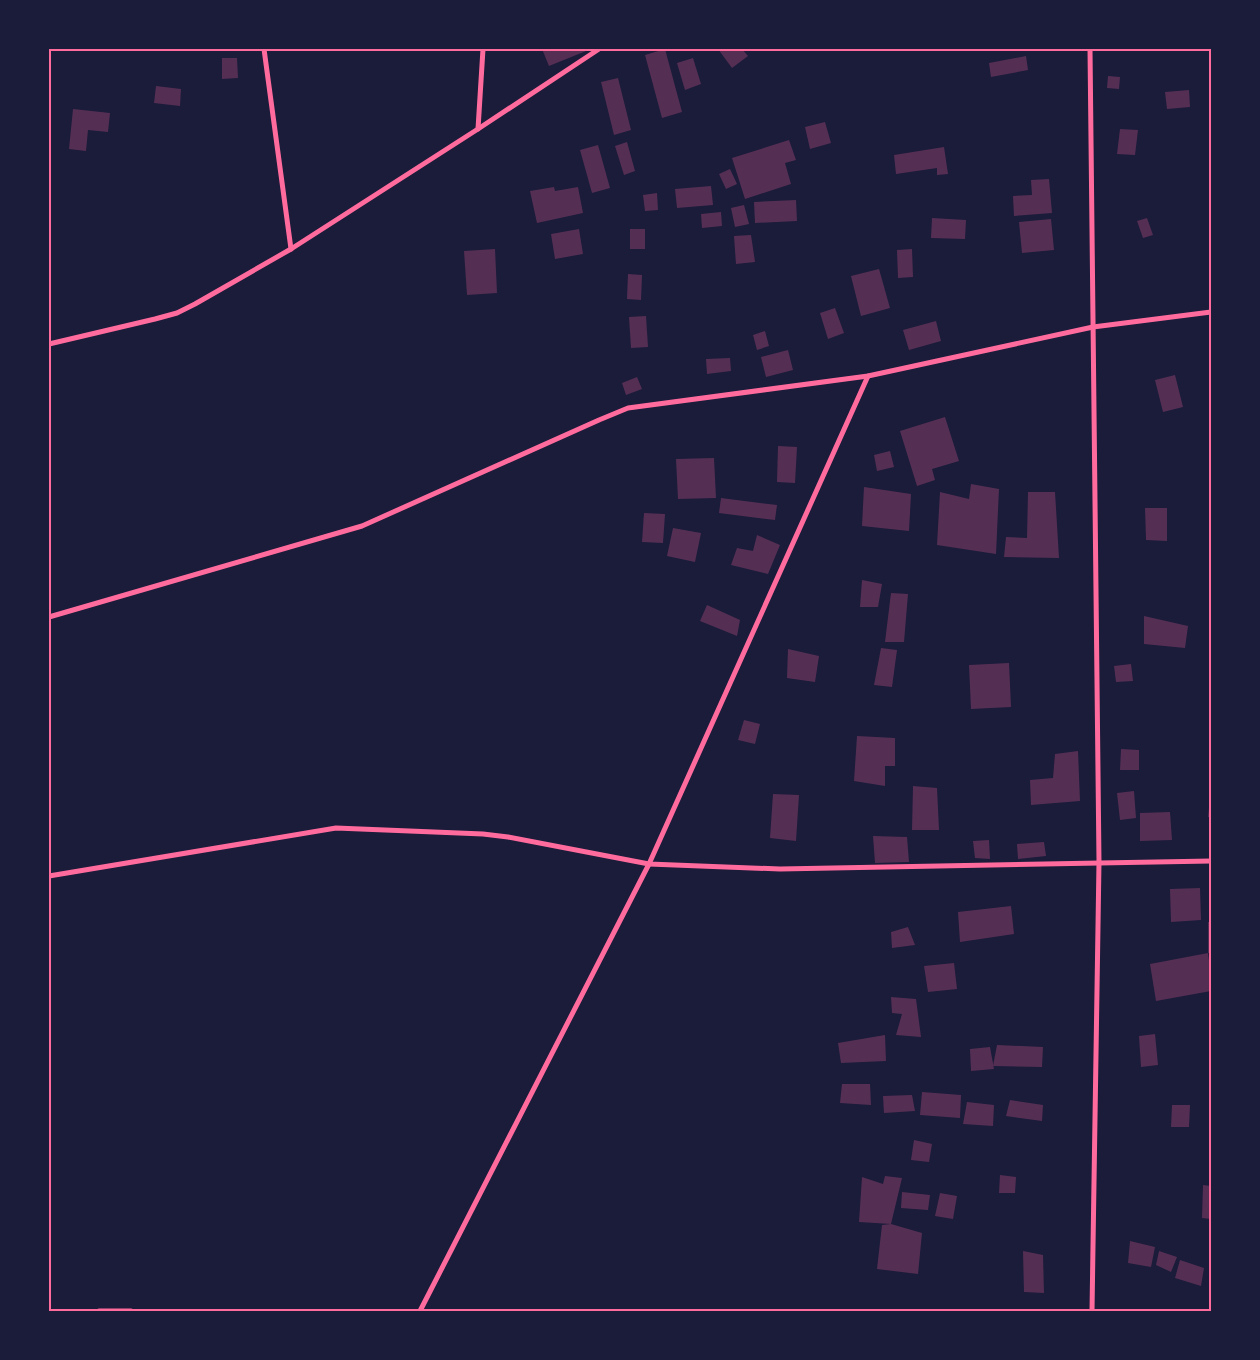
<svg xmlns="http://www.w3.org/2000/svg" width="1260" height="1360" font-family="Jost,sans-serif">
<rect width="100%" height="100%" fill="#1b1b3a"/>
<g fill="#542f53">
<polygon points="542,49 591,49 549,66"/>
<polygon points="665,49 682,112 662,118 645,55"/>
<polygon points="718,49 742,49 748,56 732,68"/>
<polygon points="1026,56 1028,70 991,77 989,63"/>
<polygon points="222,58 237,58 238,78 222,79"/>
<polygon points="693,58 701,84 685,90 677,63"/>
<polygon points="1108,76 1120,77 1119,89 1107,88"/>
<polygon points="618,78 631,130 614,135 601,82"/>
<polygon points="156,86 181,89 180,106 154,103"/>
<polygon points="1189,90 1190,107 1167,109 1165,92"/>
<polygon points="73,109 110,113 108,132 88,130 86,151 69,149"/>
<polygon points="825,122 831,143 810,149 805,127"/>
<polygon points="1120,129 1138,130 1135,155 1117,154"/>
<polygon points="789,140 796,160 785,163 791,184 745,199 732,158"/>
<polygon points="627,142 635,171 624,175 615,146"/>
<polygon points="598,145 610,188 592,193 580,150"/>
<polygon points="944,147 948,174 937,175 937,168 896,174 894,155"/>
<polygon points="730,169 737,184 726,189 719,174"/>
<polygon points="1049,179 1052,213 1014,216 1013,196 1032,195 1031,180"/>
<polygon points="711,186 713,205 677,208 675,189"/>
<polygon points="554,187 555,191 578,187 583,213 537,223 530,191"/>
<polygon points="657,193 658,210 645,211 643,195"/>
<polygon points="796,200 797,221 755,223 754,202"/>
<polygon points="744,205 749,224 735,227 731,208"/>
<polygon points="721,212 722,226 702,228 701,214"/>
<polygon points="932,218 966,220 965,239 931,238"/>
<polygon points="1147,218 1153,235 1143,238 1137,221"/>
<polygon points="1051,219 1054,250 1022,253 1019,222"/>
<polygon points="579,229 583,254 555,259 551,234"/>
<rect x="630" y="229" width="15" height="20"/>
<polygon points="751,235 755,262 736,264 734,236"/>
<polygon points="495,249 497,293 467,295 464,251"/>
<polygon points="912,249 913,277 898,278 897,250"/>
<polygon points="879,269 890,308 861,316 851,276"/>
<polygon points="628,274 642,275 641,300 627,299"/>
<polygon points="835,308 844,333 828,339 820,313"/>
<polygon points="646,316 648,347 631,348 629,317"/>
<polygon points="936,321 941,341 909,350 903,330"/>
<polygon points="765,331 769,346 757,350 753,335"/>
<polygon points="788,350 793,370 766,377 761,357"/>
<polygon points="730,358 731,371 707,374 706,359"/>
<polygon points="1175,375 1183,407 1163,412 1155,380"/>
<polygon points="637,377 642,389 626,395 622,383"/>
<polygon points="945,417 959,461 932,469 935,480 917,486 900,431"/>
<polygon points="778,446 797,447 795,483 777,482"/>
<polygon points="890,451 894,467 877,471 874,455"/>
<polygon points="714,458 716,498 678,499 676,459"/>
<polygon points="971,484 999,489 996,554 937,545 940,492 969,499"/>
<polygon points="864,487 911,494 909,531 862,526"/>
<polygon points="1028,492 1055,492 1059,558 1004,557 1006,537 1027,538"/>
<polygon points="721,498 777,505 775,520 719,513"/>
<polygon points="1145,508 1167,508 1167,541 1146,540"/>
<polygon points="644,513 665,514 663,543 642,542"/>
<polygon points="673,528 701,533 695,562 667,556"/>
<polygon points="757,535 780,545 768,574 731,565 737,548 753,551"/>
<polygon points="862,580 882,584 878,607 860,607"/>
<polygon points="891,593 908,594 904,642 885,642"/>
<polygon points="707,605 740,620 737,636 700,621"/>
<polygon points="1144,616 1188,626 1185,648 1144,644"/>
<polygon points="881,648 897,650 892,687 874,685"/>
<polygon points="788,649 819,656 815,682 787,678"/>
<polygon points="1009,663 1011,707 971,709 969,665"/>
<polygon points="1131,664 1133,681 1116,682 1114,666"/>
<polygon points="744,720 760,724 755,744 738,740"/>
<polygon points="857,736 895,738 895,766 885,766 885,786 854,781"/>
<polygon points="1121,749 1139,750 1139,770 1120,770"/>
<polygon points="1078,751 1080,801 1031,805 1030,780 1053,778 1055,754"/>
<polygon points="913,786 937,788 939,830 912,830"/>
<polygon points="1134,791 1136,818 1120,820 1117,793"/>
<polygon points="773,794 799,795 796,841 770,838"/>
<polygon points="1210,798 1211,798 1211,817 1208,817"/>
<polygon points="1170,812 1172,840 1140,841 1140,813"/>
<polygon points="873,836 907,837 909,862 875,863"/>
<polygon points="989,840 990,859 975,858 973,841"/>
<polygon points="1044,842 1046,856 1018,859 1017,844"/>
<polygon points="1200,888 1201,920 1171,922 1170,889"/>
<polygon points="1011,906 1014,934 960,942 958,912"/>
<rect x="1208" y="922" width="3" height="31"/>
<polygon points="908,927 915,945 892,948 891,932"/>
<polygon points="1208,953 1211,977 1211,991 1156,1001 1150,964"/>
<polygon points="954,963 957,989 928,992 924,966"/>
<polygon points="891,997 916,999 921,1037 896,1035 902,1014 892,1013"/>
<polygon points="1155,1034 1158,1065 1141,1067 1139,1036"/>
<polygon points="885,1035 886,1061 841,1063 838,1043"/>
<polygon points="997,1045 1043,1047 1042,1067 993,1066"/>
<polygon points="990,1047 994,1069 971,1071 970,1049"/>
<polygon points="842,1084 870,1084 871,1105 840,1103"/>
<polygon points="922,1092 961,1095 960,1118 920,1115"/>
<polygon points="912,1095 915,1111 884,1113 883,1096"/>
<polygon points="1010,1100 1043,1105 1042,1121 1006,1116"/>
<polygon points="967,1102 994,1105 993,1126 963,1124"/>
<polygon points="1172,1105 1190,1105 1189,1127 1171,1127"/>
<polygon points="914,1140 932,1144 929,1162 911,1160"/>
<polygon points="1000,1175 1016,1177 1015,1193 999,1193"/>
<polygon points="885,1176 902,1178 891,1224 859,1222 862,1177 883,1184"/>
<polygon points="1203,1185 1211,1186 1211,1219 1202,1218"/>
<polygon points="902,1192 930,1195 928,1210 901,1208"/>
<polygon points="940,1193 957,1196 953,1219 935,1216"/>
<polygon points="891,1224 922,1233 918,1274 877,1269 882,1225"/>
<polygon points="1130,1241 1155,1247 1151,1267 1128,1263"/>
<polygon points="1023,1251 1043,1255 1044,1293 1024,1292"/>
<polygon points="1159,1251 1177,1257 1171,1272 1156,1265"/>
<polygon points="1180,1260 1204,1268 1201,1286 1175,1278"/>
</g>
<g fill="none" stroke-linecap="round" stroke-linejoin="round">
<g stroke="#ff6b9d" stroke-width="5">
<polyline points="264,49 291,249"/>
<polyline points="1090,49 1099,862 1092,1311"/>
<polyline points="478,129 483,49"/>
<polyline points="49,344 155,319 177,313 195,304 291,249 478,129 599,49"/>
<polyline points="49,617 362,526 599,420 628,408 868,376 1093,327 1211,312"/>
<polyline points="49,876 336,828 483,834 508,837 649,864 780,869 1211,861"/>
<polyline points="99,1311 131,1311"/>
<polyline points="420,1311 649,864 868,376"/>
</g>
</g>
<rect width="1260" height="1360" fill="none" stroke="#1b1b3a" stroke-width="100"/>
<rect x="50" y="50" width="1160" height="1260" fill="none" stroke="#ff6b9d" stroke-width="2"/>
</svg>
